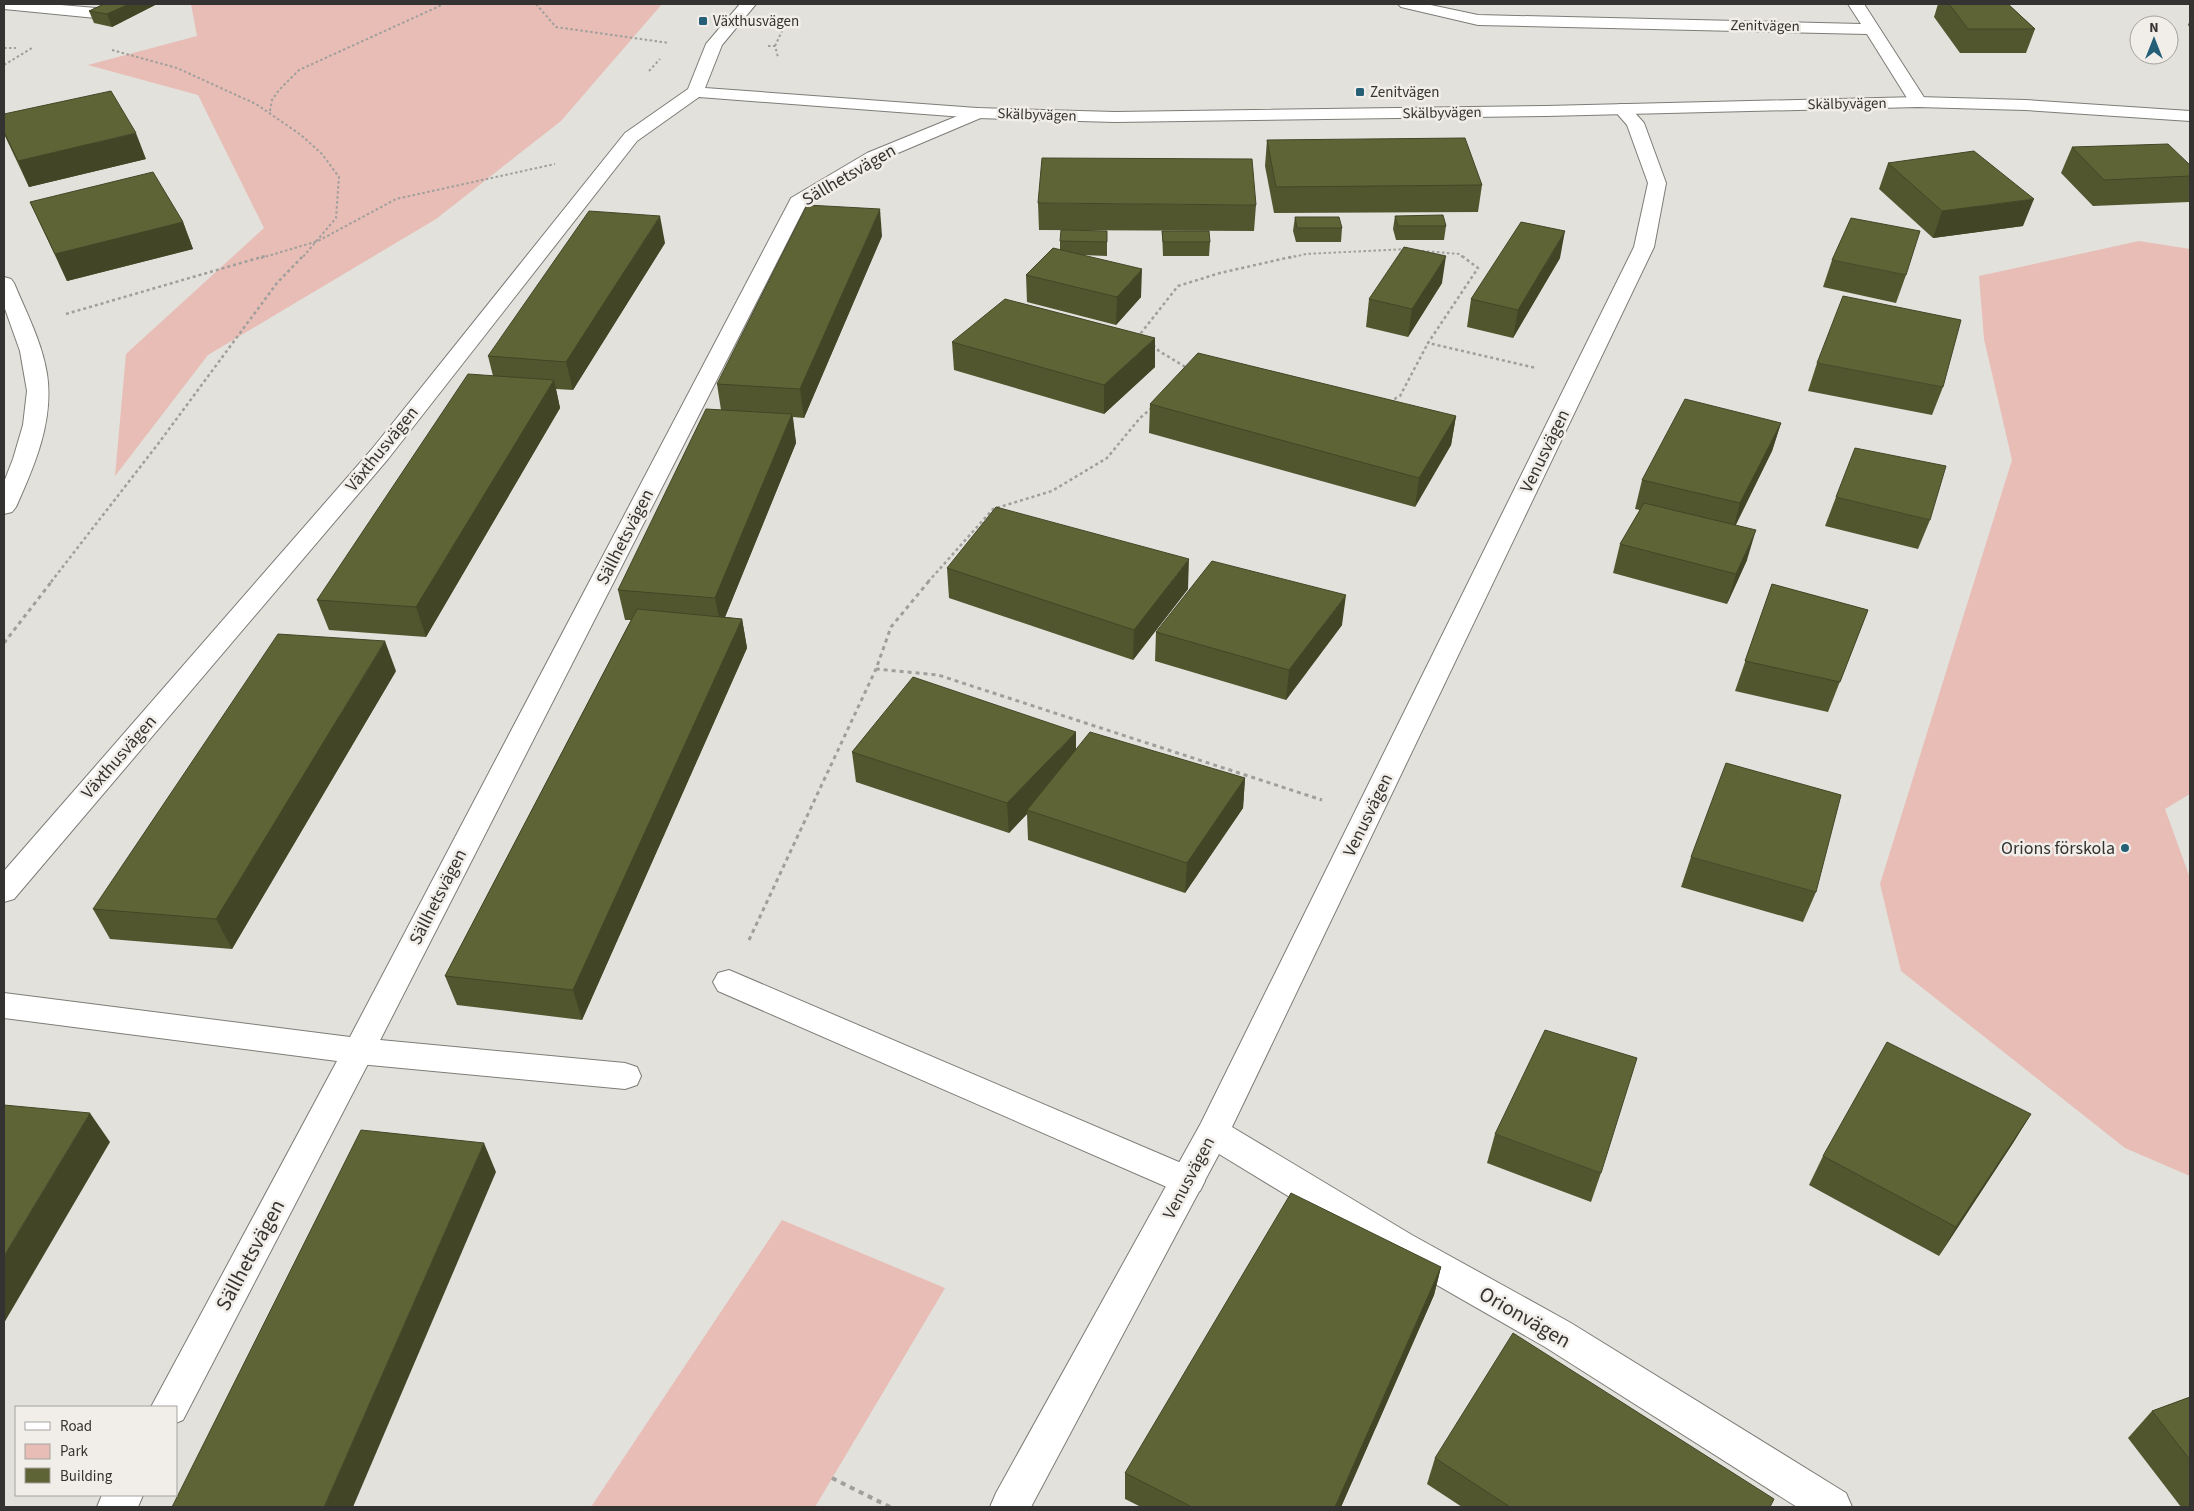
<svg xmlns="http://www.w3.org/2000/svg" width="2194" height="1511" font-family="'Source Sans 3',sans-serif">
<rect width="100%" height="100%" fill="#e3e1dc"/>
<g fill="#e7bdb6">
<polygon points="191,4 662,4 561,121 436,219 208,355 115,476 126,354 264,228 198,95 88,65 197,36"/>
<polygon points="2139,241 2190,249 2190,794 2165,809 2190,878 2190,1176 2125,1148 1901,971 1880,884 2012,460 1984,339 1979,276"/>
<polygon points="782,1220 945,1288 815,1507 591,1507"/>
</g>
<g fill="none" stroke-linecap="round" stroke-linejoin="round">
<g stroke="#7e7c77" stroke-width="2">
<g id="service">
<polygon points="4,4 49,4 96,8 102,10 104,13 102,16 96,18 4,9"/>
<polygon points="729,970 1200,1171 1205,1181 1200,1191 1188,1196 1176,1191 718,991 713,982 718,973"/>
<polygon points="359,1038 625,1063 637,1067 641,1076 637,1085 625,1089 359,1064 348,1060 343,1051 348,1042"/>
</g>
</g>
<g stroke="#7e7c77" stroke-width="2">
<g id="minor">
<polygon points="1398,4 1426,4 1478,15 1861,24 1848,4 1864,4 1927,102 1924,106 1912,106 1867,34 1478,25 1401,7"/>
<polygon points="1622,104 1628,105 1644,123 1666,183 1654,247 1232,1127 1412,1235 1571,1323 1846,1493 1852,1507 1797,1507 1545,1347 1388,1257 1219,1154 1031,1507 990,1507 996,1493 1201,1123 1634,247 1648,183 1627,125 1613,109 1616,105"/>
<polygon points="977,108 983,109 986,113 983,117 879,161 806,205 370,1060 183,1420 176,1423 176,1407 151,1407 337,1061 4,1018 4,993 350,1037 789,202 791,198 867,153"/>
<path d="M 4,277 L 11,279 L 14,283 C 26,312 42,342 47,374 C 54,420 35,465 16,507 L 12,512 L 4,514 L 4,482 L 13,459 L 23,425 L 27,391 L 20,351 L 4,306 Z"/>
<polygon points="102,1495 143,1495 138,1507 97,1507"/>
</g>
</g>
<g stroke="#7e7c77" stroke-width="2">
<polygon id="tertiary" points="740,4 756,4 722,45 705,88 977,108 1115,112 1546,106 1918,97 2025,100 2190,111 2190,121 2025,110 1918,107 1546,116 1115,122 977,118 699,97 637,141 388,459 14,899 4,902 4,871 372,449 625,133 688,89 706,44"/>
</g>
<g stroke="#a09f9b" stroke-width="2" stroke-dasharray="2.5 2.5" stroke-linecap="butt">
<polyline points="536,4 556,27 669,43"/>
<polyline points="768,46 775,46 778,57"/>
<polyline points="775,46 782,31"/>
<polyline points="4,48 16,48"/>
<polyline points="112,50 177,68 256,104 301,135 322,154 339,177 336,218 302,258"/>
<polyline points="4,65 32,48"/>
<polyline points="649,71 660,59"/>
<polyline points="270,111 272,100 279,90 299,70 444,4"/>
<polyline points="1412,250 1459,254 1464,258"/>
<polyline points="261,258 318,241 396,199 555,164"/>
<polyline points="1289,258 1306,254 1406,249"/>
</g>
<g stroke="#a09f9b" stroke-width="2.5" stroke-dasharray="3 3" stroke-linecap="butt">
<polyline points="1462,256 1478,268 1428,343 1536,368"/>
<polyline points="66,314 265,256"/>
<polyline points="1145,338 1141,333 1178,286 1220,273 1295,256"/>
<polyline points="1153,345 1159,351 1187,368"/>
<polyline points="1389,402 1400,396 1428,343"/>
<polyline points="51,582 158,444 277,283 303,256"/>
<polyline points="928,582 993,509 1052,491 1107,458 1140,418 1153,407"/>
</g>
<g stroke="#a09f9b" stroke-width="3" stroke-dasharray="4 4" stroke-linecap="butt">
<polyline points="929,581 891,627 876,669 938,675 1322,800"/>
<polyline points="4,643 52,581"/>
<polyline points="749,940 876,669"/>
</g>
<polyline stroke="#a09f9b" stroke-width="4" stroke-dasharray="5 5" stroke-linecap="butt" points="832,1478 890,1507"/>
<use href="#service" fill="#fff" fill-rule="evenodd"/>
<use href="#minor" fill="#fff" fill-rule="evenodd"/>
<use href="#tertiary" fill="#fff" fill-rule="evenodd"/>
</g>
<g fill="#52562f">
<polygon points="104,4 157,4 112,27 94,23 89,11"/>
<polygon points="1938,4 2008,4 2035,29 2026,53 1960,53 1934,17"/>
<polygon points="2190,20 2190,28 2188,25"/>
<polygon points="4,114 146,159 29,187 4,134"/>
<polygon points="1267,140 1482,185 1478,212 1274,213 1265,166"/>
<polygon points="2072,147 2190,165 2190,199 2189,202 2093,206 2061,173"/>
<polygon points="1888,163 2023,226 1933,238 1879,189"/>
<polygon points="30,202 183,222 193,249 67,281"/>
<polygon points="1038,203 1256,205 1254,231 1039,230"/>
<polygon points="1395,216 1446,226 1444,240 1396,240 1393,229"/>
<polygon points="1295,217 1342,228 1341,242 1296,242 1293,231"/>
<polygon points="1107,231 1107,256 1082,255 1141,297 1116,325 1027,302 1026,275 1060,250 1060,241"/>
<polygon points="1162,231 1210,242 1209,256 1163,256"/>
<polygon points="882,236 804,418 793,417 796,443 725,617 742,619 747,648 582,1020 457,1005 445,976 631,620 625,620 618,590 721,410 717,384"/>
<polygon points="665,243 573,390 556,389 560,408 426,637 329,630 317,600 493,376 488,356"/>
<polygon points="1560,258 1513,338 1467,327 1471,299"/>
<polygon points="1832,260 1906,275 1896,303 1823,287"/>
<polygon points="1442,283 1408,337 1366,327 1369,299"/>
<polygon points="952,342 1155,367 1104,414 954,370"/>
<polygon points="1817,363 1943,387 1932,415 1808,391"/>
<polygon points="1150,404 1456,416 1451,445 1415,507 1149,433"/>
<polygon points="1781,423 1772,451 1735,525 1747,560 1727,604 1613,573 1620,544 1640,510 1635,509 1642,480"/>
<polygon points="1836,497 1930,520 1918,549 1825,526"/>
<polygon points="947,568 1188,589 1133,660 949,598"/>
<polygon points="1772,584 1868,610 1828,712 1735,691"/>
<polygon points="1342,625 1286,700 1155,661 1156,632"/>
<polygon points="396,671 232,949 110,939 93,909"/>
<polygon points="1076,750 1245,778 1243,808 1185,893 1028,840 1027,814 1009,833 856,782 852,752"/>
<polygon points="1691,857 1816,892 1803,922 1681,887"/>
<polygon points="2031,1114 2013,1143 1939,1256 1809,1185 1823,1156"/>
<polygon points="1495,1134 1601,1173 1591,1202 1487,1163"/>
<polygon points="1441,1267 1434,1295 1341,1507 1141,1507 1125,1499 1125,1473"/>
<polygon points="2190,1397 2190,1507 2181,1507 2128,1438 2152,1411"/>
<polygon points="1435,1458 1770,1507 1462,1507 1427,1484"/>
</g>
<g fill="#424626">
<polygon points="129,4 157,4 112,27 107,14"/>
<polygon points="136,133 146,159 29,187 18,161"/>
<polygon points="2034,199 2023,226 1933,238 1942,211"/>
<polygon points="880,209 882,236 804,418 800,389"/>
<polygon points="660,216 665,243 573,390 566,362"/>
<polygon points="183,222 193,249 67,281 55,254"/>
<polygon points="1565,231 1560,258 1513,338 1518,310"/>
<polygon points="1446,256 1442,283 1408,337 1412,309"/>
<polygon points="1142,269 1141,297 1116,325 1117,297"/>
<polygon points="1155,338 1155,367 1104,414 1104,385"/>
<polygon points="554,380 560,408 426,637 416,607"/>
<polygon points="792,414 796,443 721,627 715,598"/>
<polygon points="1456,416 1451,445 1415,507 1419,478"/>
<polygon points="1781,423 1772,451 1732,533 1740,503"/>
<polygon points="1756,530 1747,560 1727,604 1736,574"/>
<polygon points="1189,559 1188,589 1133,660 1134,630"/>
<polygon points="1346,595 1342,625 1286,700 1289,670"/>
<polygon points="742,619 747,648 582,1020 573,990"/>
<polygon points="385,641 396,671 232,949 216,919"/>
<polygon points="1076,732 1076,762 1027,810 1027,814 1009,833 1007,803"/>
<polygon points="1245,778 1243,808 1185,893 1187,863"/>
<polygon points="90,1113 110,1142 4,1323 4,1256"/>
<polygon points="2031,1114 2013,1143 1939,1256 1956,1227"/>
<polygon points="484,1143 496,1172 353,1507 324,1507"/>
<polygon points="1441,1267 1434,1295 1341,1507 1335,1507"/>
</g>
<g fill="#5f6437" stroke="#424626">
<polygon points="104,4 129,4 107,14 89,11"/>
<polygon points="1949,4 2008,4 2035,29 1968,29"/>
<polygon points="111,91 136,133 18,161 4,132 4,114"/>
<polygon points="1465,138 1482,185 1276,187 1267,140"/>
<polygon points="2168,144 2190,165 2190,176 2104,180 2072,147"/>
<polygon points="1974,151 2034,199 1942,211 1888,163"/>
<polygon points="1042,158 1252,159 1256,205 1038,203"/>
<polygon points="153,172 183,222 55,254 30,202"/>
<polygon points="807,205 880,209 800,389 717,384"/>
<polygon points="589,211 660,216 566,362 488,356"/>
<polygon points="1443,215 1446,226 1398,226 1395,216"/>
<polygon points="1295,217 1339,217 1342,228 1297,228"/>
<polygon points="1851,218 1920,231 1906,275 1832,260"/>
<polygon points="1521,222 1565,231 1518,310 1471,299"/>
<polygon points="1061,230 1107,231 1107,242 1060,241"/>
<polygon points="1162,231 1209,231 1210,242 1163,242"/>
<polygon points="1404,247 1446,256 1412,309 1369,299"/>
<polygon points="1053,248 1142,269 1117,297 1026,275"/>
<polygon points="1843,296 1961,320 1943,387 1817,363"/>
<polygon points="1005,299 1155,338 1104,385 952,342"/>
<polygon points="1198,353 1456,416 1419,478 1150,404"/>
<polygon points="468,374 554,380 416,607 317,600"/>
<polygon points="1685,399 1781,423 1740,503 1642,480"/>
<polygon points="706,409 792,414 715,598 618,590"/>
<polygon points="1855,448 1946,466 1930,520 1836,497"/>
<polygon points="1644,503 1756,530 1736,574 1620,544"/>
<polygon points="996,507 1189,559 1134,630 947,568"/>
<polygon points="1212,561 1346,595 1289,670 1156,632"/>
<polygon points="1772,584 1868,610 1840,682 1745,661"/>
<polygon points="637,609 742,619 573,990 445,976"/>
<polygon points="278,634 385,641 216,919 93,909"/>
<polygon points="913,677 1076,732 1007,803 852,752"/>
<polygon points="1090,732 1245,778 1187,863 1027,810"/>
<polygon points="1726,763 1841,795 1816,892 1691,857"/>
<polygon points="1545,1030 1637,1058 1601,1173 1495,1134"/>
<polygon points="1887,1042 2031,1114 1956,1227 1823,1156"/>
<polygon points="4,1105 90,1113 4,1256"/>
<polygon points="361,1130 484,1143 324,1507 172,1507"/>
<polygon points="1291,1193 1441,1267 1335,1507 1192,1507 1125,1473"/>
<polygon points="1513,1333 1774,1499 1770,1507 1510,1507 1435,1458"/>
<polygon points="2190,1397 2190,1460 2152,1411"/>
</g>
<g fill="#245e77" stroke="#f1eee9" stroke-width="2">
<rect x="698" y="16" width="10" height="10" rx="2.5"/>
<rect x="1355" y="87" width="10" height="10" rx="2.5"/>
<circle cx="2125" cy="848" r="5"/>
</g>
<g text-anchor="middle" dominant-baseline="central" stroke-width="5" stroke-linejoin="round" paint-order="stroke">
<g font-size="15" fill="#343331" stroke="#f1eee9" text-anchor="start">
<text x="713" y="21">Växthusvägen</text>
<text x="1370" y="92">Zenitvägen</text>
</g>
<g font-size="15" fill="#343331" stroke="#f1eee9">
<text transform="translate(1765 26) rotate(1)">Zenitvägen</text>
<text transform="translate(1847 104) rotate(-1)">Skälbyvägen</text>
<text transform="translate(1442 113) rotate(-1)">Skälbyvägen</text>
<text transform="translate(1037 115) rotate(2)">Skälbyvägen</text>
</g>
<g font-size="18" fill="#343331" stroke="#f1eee9">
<text transform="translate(849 175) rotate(-30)">Sällhetsvägen</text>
<text transform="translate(382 449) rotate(-51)">Växthusvägen</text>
<text transform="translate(1545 451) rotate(-64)">Venusvägen</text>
<text transform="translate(625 537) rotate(-63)">Sällhetsvägen</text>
<text transform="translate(119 757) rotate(-49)">Växthusvägen</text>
<text transform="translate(1368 815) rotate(-64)">Venusvägen</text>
<text transform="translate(438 897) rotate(-63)">Sällhetsvägen</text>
<text transform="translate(1189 1178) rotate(-62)">Venusvägen</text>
</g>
<g font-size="18" fill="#343331" stroke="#f1eee9" text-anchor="end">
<text x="2115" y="848">Orions förskola</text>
</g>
<g font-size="21" fill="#343331" stroke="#f1eee9">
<text transform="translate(250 1255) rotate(-62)">Sällhetsvägen</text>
<text transform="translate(1525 1317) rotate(30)">Orionvägen</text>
</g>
</g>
<rect width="2194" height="1511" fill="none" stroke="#343331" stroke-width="10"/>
<rect x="15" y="1406" width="162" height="90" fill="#f1eee9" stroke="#a5a39f"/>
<rect x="25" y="1422" width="25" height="8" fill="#ffffff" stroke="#a5a39f"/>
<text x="60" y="1431" font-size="15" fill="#343331">Road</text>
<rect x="25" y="1444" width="25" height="15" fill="#e7bdb6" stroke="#a5a39f"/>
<text x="60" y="1456" font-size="15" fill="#343331">Park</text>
<rect x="25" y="1468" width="25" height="15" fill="#5f6437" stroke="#a5a39f"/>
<text x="60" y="1481" font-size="15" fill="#343331">Building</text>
<g transform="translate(2154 40)"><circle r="24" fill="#f1eee9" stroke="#a5a39f"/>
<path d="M0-4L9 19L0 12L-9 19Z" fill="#245e77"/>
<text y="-8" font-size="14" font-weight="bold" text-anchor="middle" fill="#343331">N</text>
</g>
</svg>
